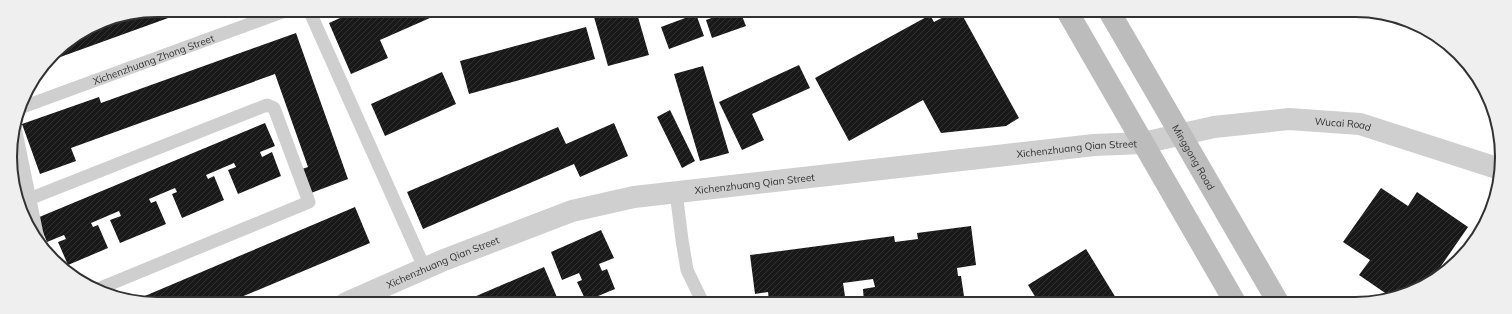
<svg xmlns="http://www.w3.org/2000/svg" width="1512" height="314" font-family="Mulish,sans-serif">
<defs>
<pattern id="building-hatch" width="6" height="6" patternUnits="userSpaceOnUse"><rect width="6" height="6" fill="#191919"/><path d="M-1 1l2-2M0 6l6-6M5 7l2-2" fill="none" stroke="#323232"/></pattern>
</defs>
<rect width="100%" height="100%" fill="#fff"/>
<g fill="url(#building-hatch)">
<polygon points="157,10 181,10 182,13 52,60 50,57 53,53 101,21"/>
<polygon points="358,10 448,10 380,40 388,58 351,74 329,23"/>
<polygon points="592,10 636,10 649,55 608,66"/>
<polygon points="731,11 740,11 746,26 712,38 706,20"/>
<polygon points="955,11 960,11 1019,118 1006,126 941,133 923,100 849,141 815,78 930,15 934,22"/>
<polygon points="696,14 704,36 669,49 661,27"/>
<polygon points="586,27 595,59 469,94 460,61"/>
<polygon points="296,33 348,179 311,193 302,169 308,167 275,74 71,148 76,161 40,174 22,124 99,97 101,103"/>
<polygon points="799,65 810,88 752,114 764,140 742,150 719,102"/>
<polygon points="703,66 729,153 700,161 674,74"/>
<polygon points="442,72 456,104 385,136 371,104"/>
<polygon points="670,110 695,161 682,168 657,117"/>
<polygon points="265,123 275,146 260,152 262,157 272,152 281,176 238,194 228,170 236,167 234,163 206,175 208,179 214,176 224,200 182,218 172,194 177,192 175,188 149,199 151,203 156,201 166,224 120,243 110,220 121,216 119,211 91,223 93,227 98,225 108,248 68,265 58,242 66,239 64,235 47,242 37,218"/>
<polygon points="614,123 628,156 580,177 574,164 423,229 407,192 558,127 566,144"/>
<polygon points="1381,188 1408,206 1417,192 1468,227 1430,282 1420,289 1391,297 1359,275 1370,260 1343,242"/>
<polygon points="355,207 370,243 227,303 138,303 133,301"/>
<polygon points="971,226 976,265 957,268 958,276 961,276 965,303 864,303 863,289 875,287 873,279 843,283 846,303 763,303 763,302 769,301 768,292 755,294 750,255 894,236 895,242 918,239 917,233"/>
<polygon points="601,230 614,258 599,264 602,271 607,269 615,289 586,301 577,282 582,280 579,273 562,280 551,252"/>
<polygon points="1086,249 1119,303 1039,303 1028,285"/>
<polygon points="544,267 559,302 557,303 460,303"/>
</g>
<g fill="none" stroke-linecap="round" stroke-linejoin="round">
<g stroke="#cfcfcf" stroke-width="13">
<polyline points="309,10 425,269"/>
<path id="s1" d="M 20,108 L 288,10"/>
<polyline points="15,127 38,239"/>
<polyline points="676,192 682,240 687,270 703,303"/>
<polyline points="29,199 267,105 274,108 309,202 98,289"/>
</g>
<path stroke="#cfcfcf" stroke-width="22" id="s2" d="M 346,303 L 444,260 L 572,211 L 634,197 L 1094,145 L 1143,143 L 1214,127 L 1289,119 L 1360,124 L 1500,169"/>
<g stroke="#bcbcbc" stroke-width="22">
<polyline points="1067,11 1236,304"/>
<path id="s3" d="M 1109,11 L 1279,304"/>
</g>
</g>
<g text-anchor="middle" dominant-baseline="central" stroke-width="4" stroke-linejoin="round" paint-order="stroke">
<g font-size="10" fill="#323232" stroke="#fff">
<text stroke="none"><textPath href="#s1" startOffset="142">Xichenzhuang Zhong Street</textPath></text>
<text stroke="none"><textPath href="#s2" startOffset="1022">Wucai Road</textPath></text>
<text stroke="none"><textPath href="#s2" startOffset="753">Xichenzhuang Qian Street</textPath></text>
<text stroke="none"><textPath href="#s3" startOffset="169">Minggong Road</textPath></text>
<text stroke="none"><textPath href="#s2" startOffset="429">Xichenzhuang Qian Street</textPath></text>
<text stroke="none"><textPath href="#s2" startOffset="105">Xichenzhuang Qian Street</textPath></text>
</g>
</g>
<path d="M0 0H1512V314H0ZM157 17H1355A140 140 0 0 1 1495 157V157A140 140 0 0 1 1355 297H157A140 140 0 0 1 17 157V157A140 140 0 0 1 157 17Z" fill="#efefef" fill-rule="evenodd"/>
<path fill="none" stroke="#323232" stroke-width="2" d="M157 17H1355A140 140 0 0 1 1495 157V157A140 140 0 0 1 1355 297H157A140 140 0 0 1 17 157V157A140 140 0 0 1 157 17Z"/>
</svg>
